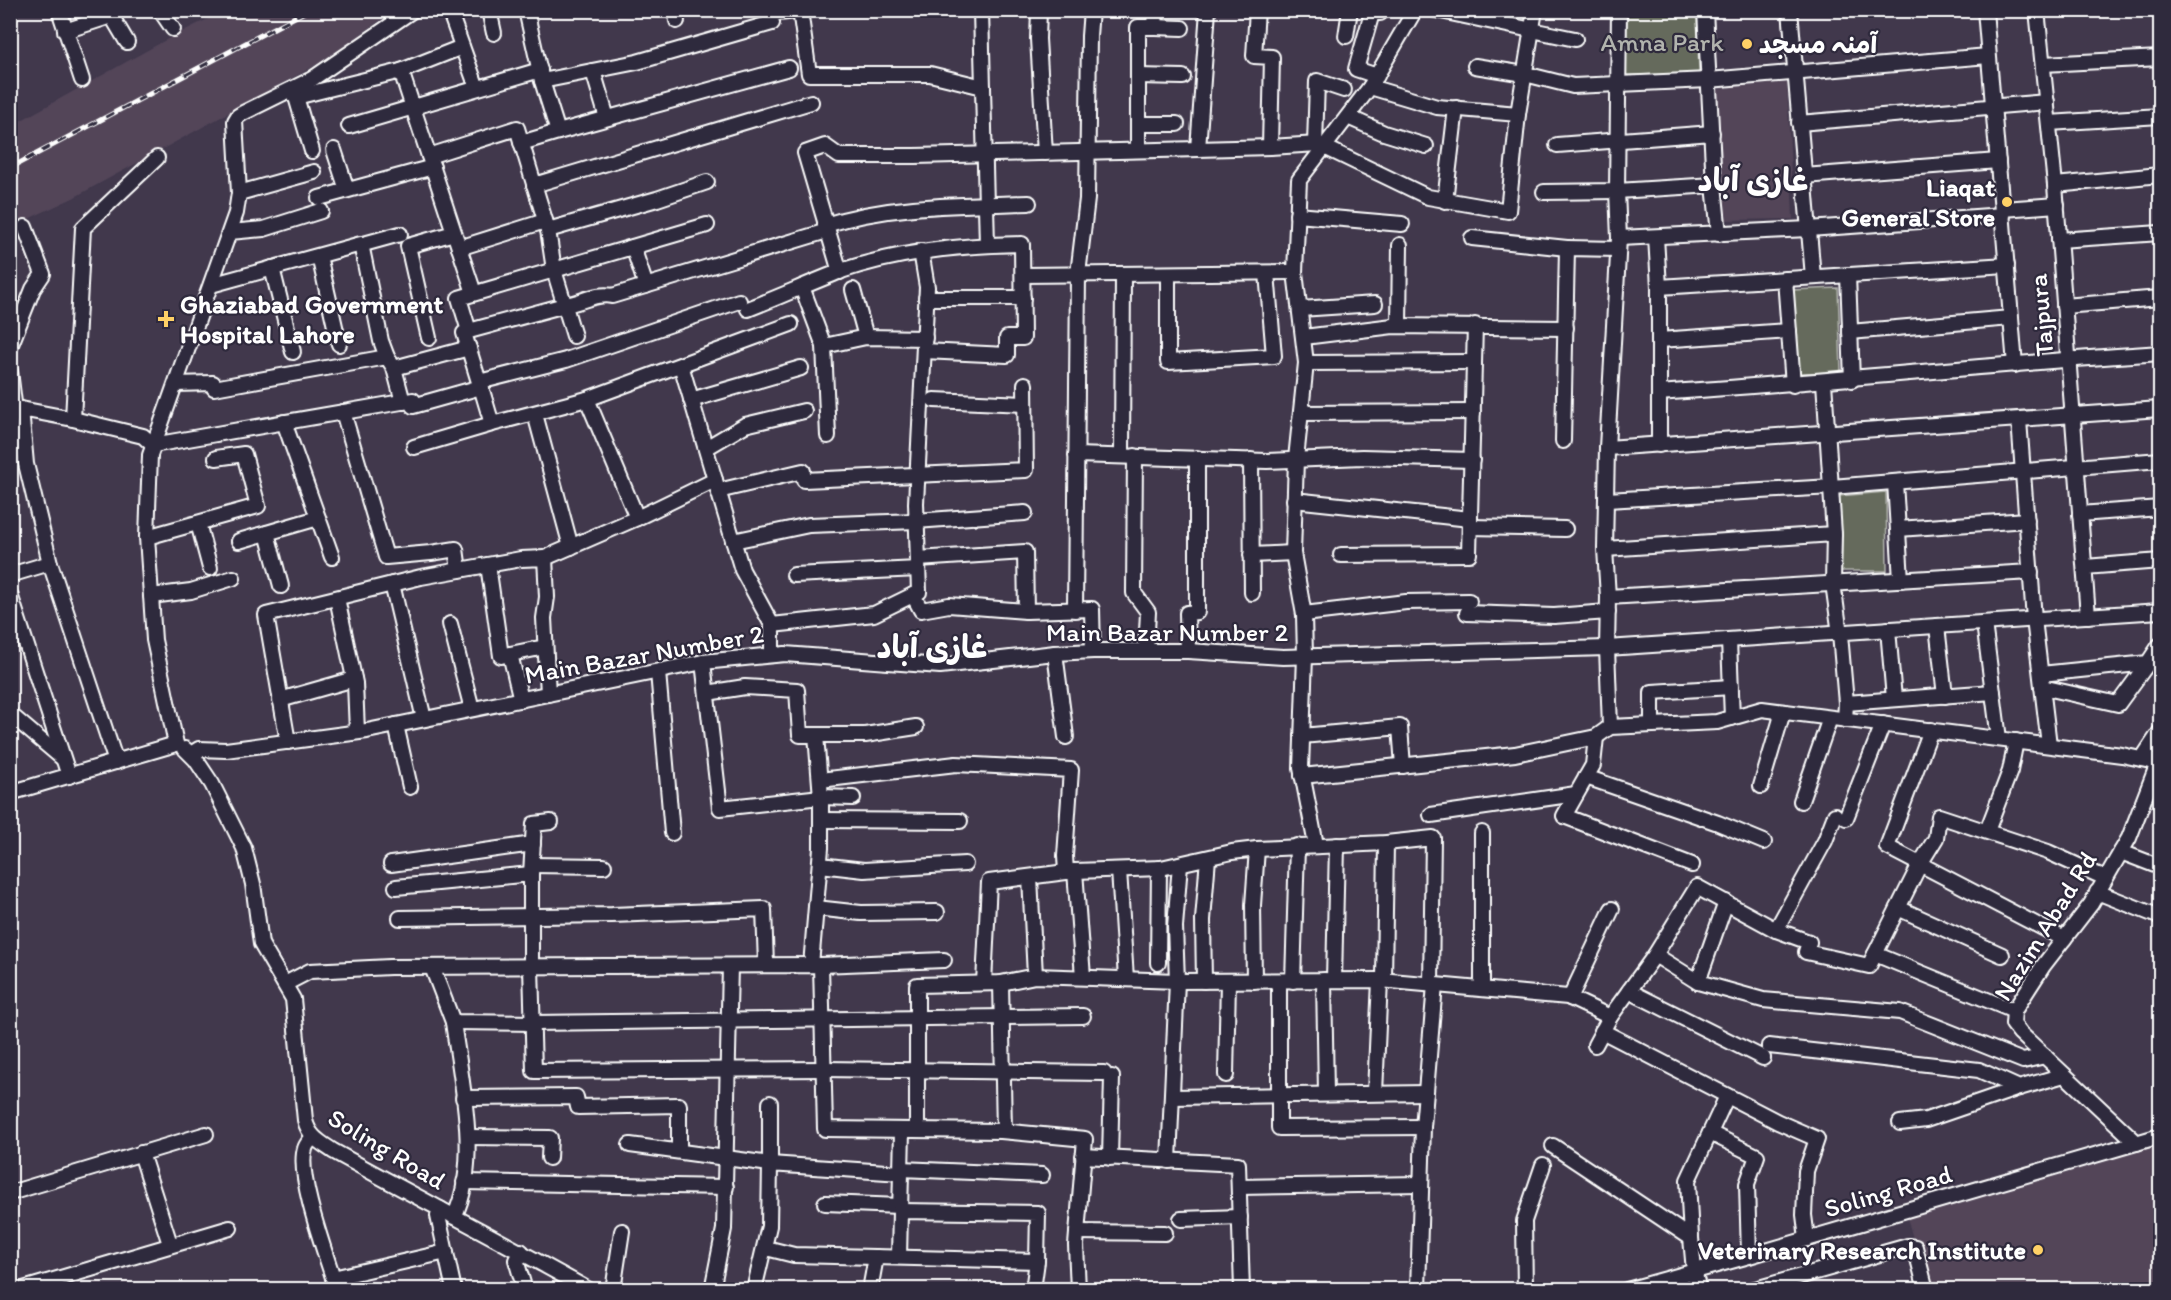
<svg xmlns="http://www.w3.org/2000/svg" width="2171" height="1300" font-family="Itim,'Playpen Sans Arabic',sans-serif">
<rect width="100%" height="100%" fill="#41384c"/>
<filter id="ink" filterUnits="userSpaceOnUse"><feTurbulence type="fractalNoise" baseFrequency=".0167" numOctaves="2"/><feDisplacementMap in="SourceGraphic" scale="12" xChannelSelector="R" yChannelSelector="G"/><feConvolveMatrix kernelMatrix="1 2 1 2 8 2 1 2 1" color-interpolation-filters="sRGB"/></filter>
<g filter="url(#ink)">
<g fill="#524559">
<polygon points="224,11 393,11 327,59 73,198 11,227 11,126 173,36"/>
<polygon points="1787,81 1793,219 1726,220 1716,89"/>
<polygon points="2160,1137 2160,1289 1928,1289 1905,1211"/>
</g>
<g fill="#656a5c" stroke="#b2b4ae" stroke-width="1.5">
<polygon points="1626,11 1697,11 1699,74 1626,75"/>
<polygon points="1838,288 1841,372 1799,373 1792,290"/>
<polygon points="1886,492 1887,571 1841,571 1839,496"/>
</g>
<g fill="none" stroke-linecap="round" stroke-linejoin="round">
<g stroke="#fff" stroke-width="18">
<g id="minor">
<polyline points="59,10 82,80"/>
<polyline points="108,10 127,42"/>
<polyline points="160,10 173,29"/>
<polyline points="449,10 477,88"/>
<polyline points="489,10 494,33"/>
<polyline points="675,10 677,21"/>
<polyline points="800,10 809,74 930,74 983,87"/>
<polyline points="981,10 987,245"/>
<polyline points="1039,10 1038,39 1045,153"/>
<polyline points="1436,10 1575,39"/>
<polyline points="1619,10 1617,191 1619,238 1607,448 1605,549 1608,597 1607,648 2160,611"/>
<polyline points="1705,10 1714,185 1719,234"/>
<polyline points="1790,10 1813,277"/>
<polyline points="1985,10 2015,365"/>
<polyline points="2037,10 2055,185 2088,616"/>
<polyline points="1155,27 1182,28"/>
<polyline points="65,31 111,16"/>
<polyline points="1346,36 1350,10"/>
<polyline points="2043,64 2160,58"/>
<polyline points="1475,66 1525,74 1573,86 1709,80 1988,56"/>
<polyline points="401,71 462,47"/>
<polyline points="593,71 607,118"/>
<polyline points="1138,76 1183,77"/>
<polyline points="1377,76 1356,69 1372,13 1380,13 1381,10"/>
<polyline points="542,81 637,62 772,23 769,14 807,10"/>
<polyline points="289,92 296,97 401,71 474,293"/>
<polyline points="296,97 312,151"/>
<polyline points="1518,114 1535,10"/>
<polyline points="1348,117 1384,133 1426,146"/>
<polyline points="1799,123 2047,102"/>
<polyline points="2049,123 2160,116"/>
<polyline points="1138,124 1177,124"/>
<polyline points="349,126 540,70"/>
<polyline points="558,132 789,68"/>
<polyline points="521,143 558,132 542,81 526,10"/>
<polyline points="1315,145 1317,81 1344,90"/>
<polyline points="1557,145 1712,133"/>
<polyline points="1270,147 1318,144 1428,197 1508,211 1518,114 1437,107 1370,87"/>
<polyline points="1198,149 1270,147 1272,57 1254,56 1257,10"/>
<polyline points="334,150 347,190"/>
<polyline points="1138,150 1138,27 1155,27 1156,10"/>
<polyline points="429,156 517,128 548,230 554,270 574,336"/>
<polyline points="1804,176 1998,161"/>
<polyline points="534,185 811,102"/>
<polyline points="2055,185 2160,175"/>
<polyline points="1544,192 1617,191 1714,185"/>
<polyline points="239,193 314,172"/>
<polyline points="319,198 433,167"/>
<polyline points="1445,201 1456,108"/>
<polyline points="2003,209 2057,205"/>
<polyline points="1297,215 1402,224"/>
<path d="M 825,225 C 891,204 960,205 1029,203"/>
<polyline points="548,230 657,199 707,182"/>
<polyline points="230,232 264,229 321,211"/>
<polyline points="1656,237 1659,287 1659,445"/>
<polyline points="1472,238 1567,248"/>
<polyline points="1619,238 1809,229 2003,215"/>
<polyline points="2059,240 2160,233"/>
<polyline points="360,245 400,234"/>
<polyline points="633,247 646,286"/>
<polyline points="459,248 545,221"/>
<polyline points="319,256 339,344"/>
<polyline points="272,268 293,352"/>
<polyline points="840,272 805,153 825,146 839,156 915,156 1198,149 1208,10"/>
<polyline points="1168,274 1168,362 1274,356 1267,273"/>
<polyline points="1023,275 1295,272"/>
<polyline points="1848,275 1852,380"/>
<polyline points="1785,279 1793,385"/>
<polyline points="211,285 361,244 381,341 387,357"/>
<polyline points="802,287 824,346 828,436"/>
<polyline points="1659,287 2007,265"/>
<polyline points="853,290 866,337"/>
<polyline points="926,298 1023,298"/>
<polyline points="2064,306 2160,298"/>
<path d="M 748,309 C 779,297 810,283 841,271 C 900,251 961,245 1022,244 L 1023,338 L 1007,338 L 1007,355 L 924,351"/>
<polyline points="1300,309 1375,304"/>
<polyline points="1399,326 1400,245"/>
<path d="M 469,331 L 565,305 C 580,303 598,292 612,296 L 827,231"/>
<polyline points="1850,332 2011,318"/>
<polyline points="1304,337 1393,326 1566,328"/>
<polyline points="429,338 408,246 454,233"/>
<polyline points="1659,340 1789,331"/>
<polyline points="824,346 866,337 925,338"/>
<polyline points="10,347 33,289 43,274 25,227"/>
<polyline points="1306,363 1474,362"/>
<polyline points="681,365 715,480"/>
<polyline points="394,368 469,348"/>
<polyline points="10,371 15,411"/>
<polyline points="479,382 464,333 469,331 459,298 707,225"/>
<polyline points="1824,382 1834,534 1833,583 1840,634 1846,703 1845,720"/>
<polyline points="176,384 213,383 214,388 387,357 394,368 403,402"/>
<path d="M 1659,393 C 1826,382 1993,364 2160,353"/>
<polyline points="691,400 801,368"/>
<polyline points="934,400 1025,404"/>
<polyline points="21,409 26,464 50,563 116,762"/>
<polyline points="10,412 21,409 73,419 143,436 153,445 413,400 413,406 481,387 479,382 566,360 739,301"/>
<polyline points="343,412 386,557 431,553 456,549 459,570"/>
<polyline points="1301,413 1473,412"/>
<polyline points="535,414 571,547"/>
<polyline points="73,419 83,228 157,158"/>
<polyline points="2019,420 2034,619 2049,745"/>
<polyline points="284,422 332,557"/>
<polyline points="492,424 587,399 791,324"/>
<polyline points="1563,441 1567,248 1618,249"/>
<polyline points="414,447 492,424 481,387"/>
<polyline points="706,448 745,425 804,411"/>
<polyline points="1607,448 2160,409"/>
<polyline points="1076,455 1267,461 1362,457 1472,460"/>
<polyline points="1122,455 1123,274"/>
<polyline points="1135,456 1134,593 1148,612 1146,651"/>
<polyline points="1251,460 1252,593"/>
<polyline points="804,480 1026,470 1025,384"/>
<polyline points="1895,482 1901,580"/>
<polyline points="718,491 803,471"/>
<polyline points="1294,500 1470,519"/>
<polyline points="1607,500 1832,487 2160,460"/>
<polyline points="2080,514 2160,508"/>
<polyline points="637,518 715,480 742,570 772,625"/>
<polyline points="198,523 210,568"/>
<polyline points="1470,527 1565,529"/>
<polyline points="1898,529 2027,520"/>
<polyline points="267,533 281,586"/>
<polyline points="147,537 258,506 244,454 216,458"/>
<polyline points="239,541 318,518"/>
<polyline points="733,541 809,525 916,521 1025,513"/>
<polyline points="1605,549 1834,534"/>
<polyline points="1251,555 1293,553"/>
<polyline points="1341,555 1469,554 1475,325"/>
<polyline points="545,558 637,518 587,399"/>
<polyline points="488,565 501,656 545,647"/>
<polyline points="2085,567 2160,561"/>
<polyline points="10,575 50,563"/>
<polyline points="794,575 918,569"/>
<polyline points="392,584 424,719"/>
<polyline points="10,594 69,776"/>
<polyline points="913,595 921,610 949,605 1026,611 1025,552 918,559"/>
<polyline points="151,596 191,591 233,578"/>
<polyline points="1608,597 2031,572"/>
<polyline points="337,598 355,683 357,732"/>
<polyline points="1075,610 1078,274 1087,199 1089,36 1091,10"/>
<polyline points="1026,611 1092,609 1093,651"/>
<polyline points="1467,613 1554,616 1608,612"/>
<polyline points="1304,614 1406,602 1469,601"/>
<polyline points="1984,623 1999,739"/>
<polyline points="450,624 472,709"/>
<polyline points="1937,626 1945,696"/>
<polyline points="1888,629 1894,699"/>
<polyline points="1729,640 1732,718"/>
<polyline points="1188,651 1187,613 1197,612 1197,458"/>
<polyline points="1055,653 1066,737"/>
<polyline points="510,654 521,700"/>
<polyline points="772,655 772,625 874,614 919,592 916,503 927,287 921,251"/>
<polyline points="703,662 720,808 821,797 853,798"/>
<polyline points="658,672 672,833"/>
<polyline points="2041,674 2148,663 2160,645"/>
<polyline points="2042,687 2118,704 2148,663"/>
<polyline points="707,693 745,687 797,690 800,735 816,735 821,797 821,848 811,965"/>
<polyline points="280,700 354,679"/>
<polyline points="1846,703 1993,692"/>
<polyline points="10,714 62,758"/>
<polyline points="396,725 410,787"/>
<polyline points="1652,725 1652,692 1731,687"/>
<polyline points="1931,730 1887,847 2064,939"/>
<polyline points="816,735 865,735 916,727"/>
<polyline points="1302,736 1400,727 1403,766"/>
<polyline points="1596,737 1593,765 1564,816 1692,865"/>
<polyline points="288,742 266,615 421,577 521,559 545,558 547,597 544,618 548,694"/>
<polyline points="176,744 154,640 147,537 150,455 236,213 239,193 235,121 238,116 243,113 312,79 413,10"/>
<path d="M 185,749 L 196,760 L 212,784 L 244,848 L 253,884 L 261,944 L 293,999 L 305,1120 C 309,1137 320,1142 333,1151 C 418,1198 504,1242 589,1290"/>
<polyline points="191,754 199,749 226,750 367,731 703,662 785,654 940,666 1055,653 1093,651 1188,651 1283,657 1607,648 1610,727"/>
<polyline points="2142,759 2160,732"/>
<polyline points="1302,776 1515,754 1596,737 1610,727 1717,722 1762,709 2122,755 2160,763"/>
<polyline points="1586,777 1718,823 1764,842"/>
<polyline points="820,780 956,764 1071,770 1065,856 1066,872 1075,871 1083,977"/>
<polyline points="1761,786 1783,712"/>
<polyline points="10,793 176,744"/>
<polyline points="1801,801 1830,718"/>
<polyline points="1431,815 1576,794"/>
<polyline points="1846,818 1883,724"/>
<polyline points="821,820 960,821"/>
<polyline points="1987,831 2010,771 2016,741"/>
<polyline points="1316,845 1301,768 1305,656 1304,615 1293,553 1296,459 1306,363 1295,272 1299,180 1370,87 1415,10"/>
<polyline points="2121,852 2160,867"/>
<polyline points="391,864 533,844"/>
<polyline points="532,865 604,866"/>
<polyline points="820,865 864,870 965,864"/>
<polyline points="1119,870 1126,979"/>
<polyline points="1075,871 1161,868 1232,852 1257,849 1386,843 1433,838 1431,984"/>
<polyline points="531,874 534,824 551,822"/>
<polyline points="1030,877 1035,976"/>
<polyline points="396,887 531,874 531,967 534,1071 824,1069 1104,1073"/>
<polyline points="2097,892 2160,917"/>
<polyline points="816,908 861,913 937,912"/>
<polyline points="1898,908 2002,955"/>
<polyline points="400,918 612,915 764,909 766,965"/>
<polyline points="1776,930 1825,841 1835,815"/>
<polyline points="1875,954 2014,1011"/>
<polyline points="1158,963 1159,868"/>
<polyline points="821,965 944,960"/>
<polyline points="432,967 453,1022 533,1023 1083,1016"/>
<polyline points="1324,980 1326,1093"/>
<polyline points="1334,980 1337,845"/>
<polyline points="1384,980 1386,843"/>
<polyline points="1204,981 1203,920 1208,858"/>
<polyline points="1254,981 1253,905 1257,849"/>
<polyline points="1279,981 1279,1128 1423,1127"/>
<polyline points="1293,981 1297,846"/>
<polyline points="1698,982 1726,902"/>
<polyline points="984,983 989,882 1066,872"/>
<polyline points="1001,983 1004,1131"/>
<polyline points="285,984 310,971 390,967 821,965 825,1129 1001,1131 1085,1139 1076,1245 1078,1290"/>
<polyline points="1482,989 1482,833"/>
<polyline points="1629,991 1763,1058"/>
<polyline points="1570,998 1612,909"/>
<path d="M 453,1022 C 461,1081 481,1162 454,1217"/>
<polyline points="1602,1031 1778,1122 1817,1139 1806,1171 1804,1215 1807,1239"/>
<polyline points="1595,1045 1610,1017 1655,955"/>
<polyline points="1769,1046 1979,1070 2019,1088 2064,1075"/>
<polyline points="2045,1056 2023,1061 1900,1012 1763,1000 1698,982 1655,955 1697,887 1776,930 1809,942 1806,952 1869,966 1920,864 1936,838 1939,816 2048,852 2105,878"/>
<polyline points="1226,1075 1228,981"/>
<polyline points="1375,1093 1380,980"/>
<polyline points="1172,1097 1426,1093"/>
<polyline points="463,1098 576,1097 578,1107 679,1105 679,1151"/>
<polyline points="1900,1123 1926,1120 2019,1088"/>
<polyline points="917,1130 917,985 1001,983 1035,976 1177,981 1380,980 1568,997 1610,1017"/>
<polyline points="1710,1133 1757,1156 1747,1184 1749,1256"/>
<path d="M 313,1137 C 310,1141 306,1144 305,1149 C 296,1176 328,1260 337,1290"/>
<polyline points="468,1137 550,1138 549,1158"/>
<polyline points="2137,1143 2020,1033 2013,1024 2014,1011 2043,966 2091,904 2129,838 2160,758"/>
<polyline points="630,1145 770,1164 770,1103"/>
<polyline points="1553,1146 1691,1238"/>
<polyline points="141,1153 170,1244"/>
<polyline points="1083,1156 1238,1164 1242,1290"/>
<polyline points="1110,1158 1112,1077"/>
<polyline points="1169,1161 1177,981 1175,927 1180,864"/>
<polyline points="901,1169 1042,1175"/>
<polyline points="464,1182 726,1187"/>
<polyline points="1239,1187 1421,1184"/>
<polyline points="10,1193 206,1134"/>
<polyline points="825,1203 900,1206"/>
<polyline points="440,1209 438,1216 454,1290"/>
<polyline points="900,1211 901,1173"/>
<polyline points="1181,1219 1240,1217"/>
<polyline points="1077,1232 1165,1233"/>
<polyline points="766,1248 794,1255 1037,1261"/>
<polyline points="521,1251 516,1260 525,1290"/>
<polyline points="899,1257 900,1211 1038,1213 1037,1261 1033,1290"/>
<polyline points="333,1278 446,1252"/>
<polyline points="20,1290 230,1228"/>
<polyline points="613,1290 622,1231"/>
<polyline points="712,1290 724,1229 730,966"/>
<polyline points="754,1290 769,1226 770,1164 901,1173 902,1130"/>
<polyline points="870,1290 876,1257"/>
<polyline points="1418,1290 1423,1127 1435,985"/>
<polyline points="1525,1290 1524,1221 1543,1165"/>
<polyline points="1627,1290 1749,1256 2160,1136"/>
<polyline points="1699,1290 1694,1271 1691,1238 1688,1180 1727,1096"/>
<polyline points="1752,1290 1908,1246 1915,1247 1926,1290"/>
</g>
</g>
<use href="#minor" stroke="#2f2a3d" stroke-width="14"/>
<g stroke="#fff" stroke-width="5">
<polyline id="rail" points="10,168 308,10"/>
</g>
<use href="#rail" stroke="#2f2a3d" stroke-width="3" stroke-dasharray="9" stroke-linecap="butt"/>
</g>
</g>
<g fill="#ffd166" stroke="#2f2a3d" stroke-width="2">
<circle cx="1747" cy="44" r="6"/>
<circle cx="2007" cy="202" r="6"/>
<path d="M163 310h6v6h6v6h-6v6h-6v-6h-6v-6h6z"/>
<circle cx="2038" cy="1250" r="6"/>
</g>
<g text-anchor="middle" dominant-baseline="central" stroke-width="4.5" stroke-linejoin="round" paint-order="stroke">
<g font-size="26" fill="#b2b4ae" stroke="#2f2a3d">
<text x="1662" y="42">Amna Park</text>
</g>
<g font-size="26" font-weight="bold" fill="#fff" stroke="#2f2a3d" text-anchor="start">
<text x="1759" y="44">آمنہ مسجد</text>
<text x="1995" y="187" text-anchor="end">Liaqat<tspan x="1995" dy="30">General Store</tspan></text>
<text x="180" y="304">Ghaziabad Government<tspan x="180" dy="30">Hospital Lahore</tspan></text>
<text x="2026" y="1250" text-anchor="end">Veterinary Research Institute</text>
</g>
<g font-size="26" fill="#fff" stroke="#2f2a3d">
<text transform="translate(2041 315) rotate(-95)">Tajpura</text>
<text x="1167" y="632">Main Bazar Number 2</text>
<text transform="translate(644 654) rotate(-10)">Main Bazar Number 2</text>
<text transform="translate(2045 926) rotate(-58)">Nazim Abad Rd</text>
<text transform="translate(387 1149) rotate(31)">Soling Road</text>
<text transform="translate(1888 1191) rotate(-16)">Soling Road</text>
</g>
<g font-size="32" font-weight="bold" fill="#fff" stroke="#2f2a3d">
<text x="1753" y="180">غازى آباد</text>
<text x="932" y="647">غازى آباد</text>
</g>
</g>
<rect width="2171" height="1300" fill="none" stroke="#2f2a3d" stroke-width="36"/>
<rect x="18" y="18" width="2135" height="1264" fill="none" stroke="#fff" stroke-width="2" filter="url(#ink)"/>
</svg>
